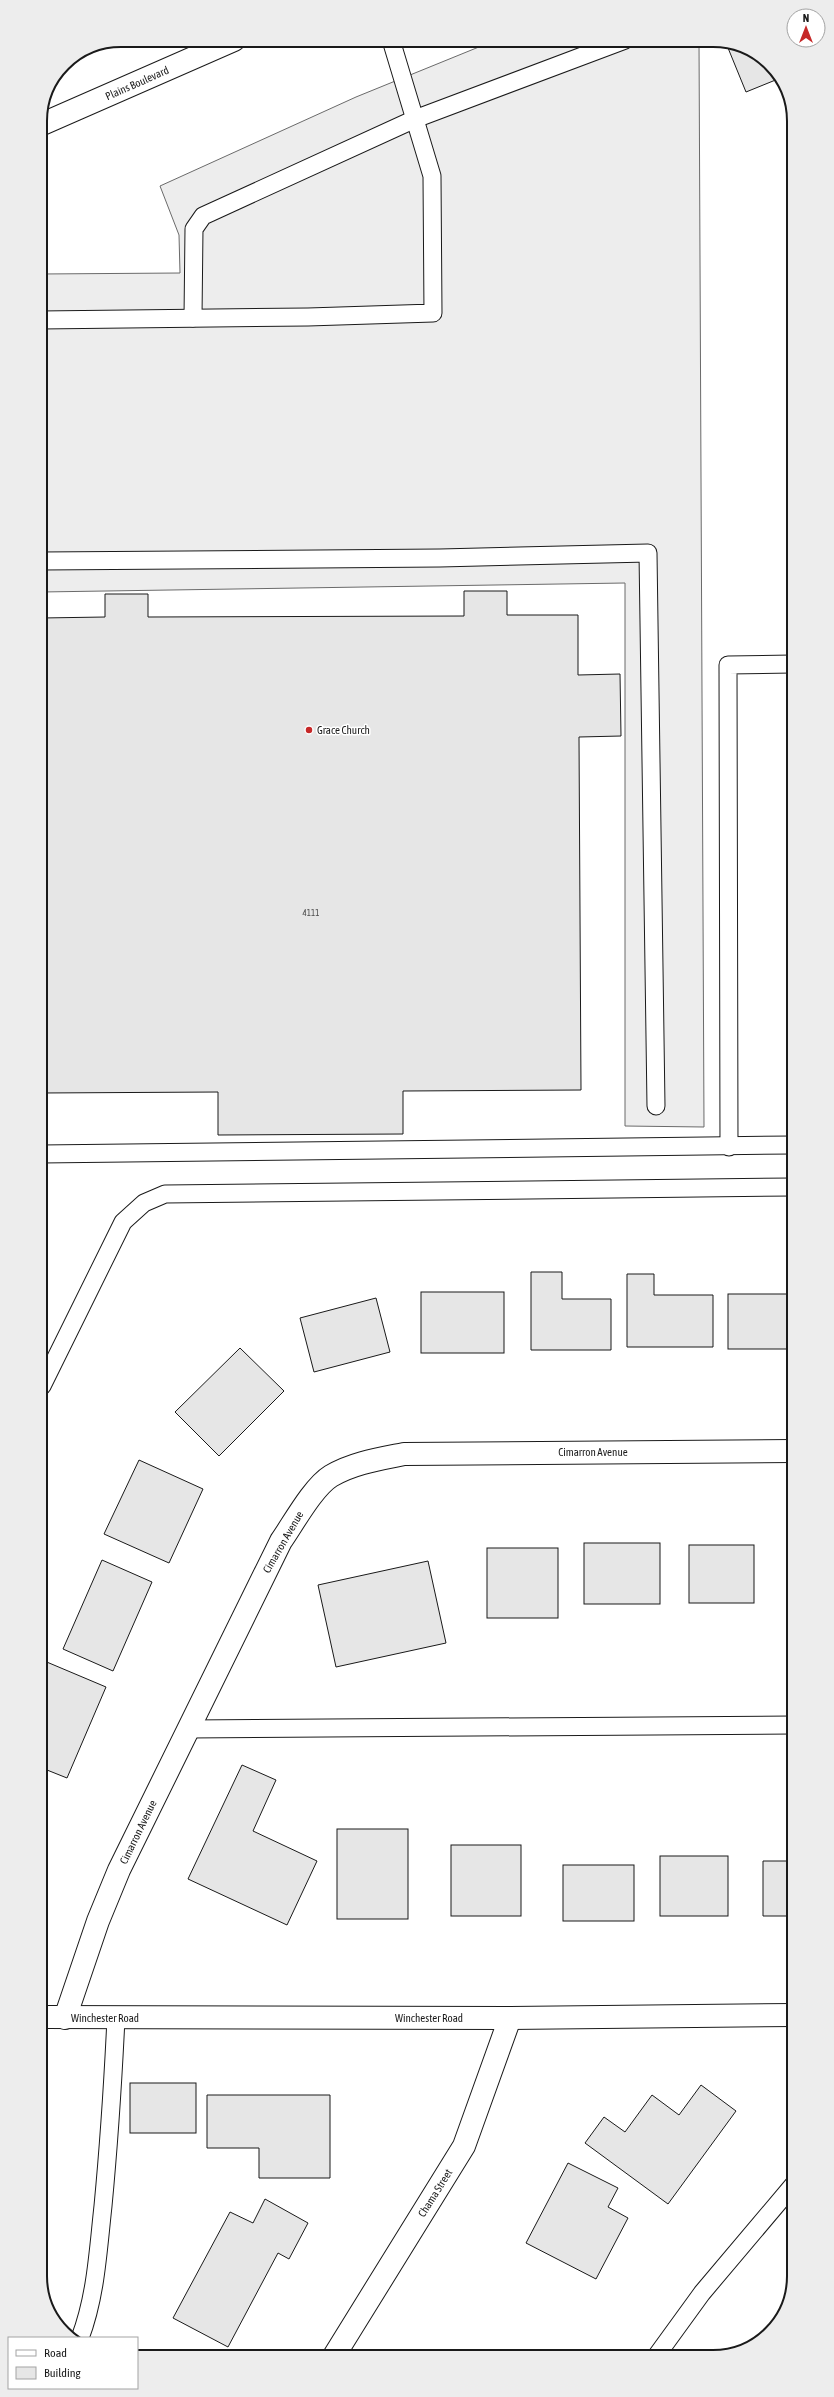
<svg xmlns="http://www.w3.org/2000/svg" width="834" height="2397" font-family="'Asap Condensed',sans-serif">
<rect width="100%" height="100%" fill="#fff"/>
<polygon fill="#ededed" stroke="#6a6a6a" points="496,40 699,40 704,1127 625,1126 625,583 41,592 40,274 180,273 179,235 160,186 356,97"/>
<g fill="#e6e6e6" stroke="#1a1a1a">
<polygon points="726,43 766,60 778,79 746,92"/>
<polygon points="464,591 507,591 507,615 578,615 578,675 620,674 621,736 579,737 581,1090 403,1091 403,1134 218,1135 218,1092 41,1093 41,618 105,617 105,594 148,594 148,617 464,616"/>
<polygon points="531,1272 562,1272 562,1299 611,1299 611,1350 531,1350"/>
<polygon points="627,1274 654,1274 654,1295 713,1295 713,1347 627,1347"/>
<rect x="421" y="1292" width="83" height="61"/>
<rect x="728" y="1294" width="65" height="55"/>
<polygon points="376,1298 390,1352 314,1372 300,1318"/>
<polygon points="240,1348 284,1391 219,1456 175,1412"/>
<polygon points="139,1460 203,1489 169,1563 104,1534"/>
<rect x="584" y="1543" width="76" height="61"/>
<rect x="689" y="1545" width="65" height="58"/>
<rect x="487" y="1548" width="71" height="70"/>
<polygon points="102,1560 152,1582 113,1671 63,1649"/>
<polygon points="428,1561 446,1643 336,1667 318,1585"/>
<polygon points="42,1660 106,1687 67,1778 42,1768"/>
<polygon points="242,1765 276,1780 253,1831 317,1861 287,1925 188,1879"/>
<rect x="337" y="1829" width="71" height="90"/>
<rect x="451" y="1845" width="70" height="71"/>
<rect x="660" y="1856" width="68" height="60"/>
<polygon points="763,1861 793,1861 794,1916 763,1916"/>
<rect x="563" y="1865" width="71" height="56"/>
<rect x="130" y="2083" width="66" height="50"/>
<polygon points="701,2085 736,2111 668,2204 585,2143 604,2117 625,2132 652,2095 679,2115"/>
<polygon points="207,2095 330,2095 330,2178 259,2178 259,2148 207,2148"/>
<polygon points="568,2163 618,2188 608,2207 628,2218 596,2279 526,2243"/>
<polygon points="265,2199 308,2223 289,2259 278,2253 228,2347 173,2318 230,2212 253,2223"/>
</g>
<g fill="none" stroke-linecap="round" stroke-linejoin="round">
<g stroke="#1a1a1a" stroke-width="19">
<g id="service">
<polyline points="193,318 194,229 203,216 415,119 625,40"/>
<polyline points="40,320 308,317 433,313 432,176 391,40"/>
<polyline points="41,561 440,558 648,553 656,1106"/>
<polyline points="729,1147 728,665 792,664"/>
<polyline points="41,1154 793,1145"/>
<polyline points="42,1386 123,1222 144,1203 165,1194 793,1187"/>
<polyline points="188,1729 793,1725"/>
<path d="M 80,2338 C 96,2296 98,2251 103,2206 C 109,2143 113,2081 116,2018"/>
<polyline points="657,2355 702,2293 794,2184"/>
</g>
</g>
<g stroke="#1a1a1a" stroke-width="24">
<g id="minor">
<polyline points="42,2017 510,2018 794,2015"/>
<path d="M 65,2018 L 98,1921 L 119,1870 L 281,1541 C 293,1524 313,1487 331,1476 C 353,1463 379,1459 404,1454 L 793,1451"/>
<polyline points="334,2356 464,2146 510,2018"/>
</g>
</g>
<g stroke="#1a1a1a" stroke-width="24">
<polyline id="secondary" points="40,125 234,40"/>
</g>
<use href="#service" stroke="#fff" stroke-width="17"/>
<use href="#minor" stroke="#fff" stroke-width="22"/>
<use href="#secondary" stroke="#fff" stroke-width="22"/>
</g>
<circle fill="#c62828" stroke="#fff" stroke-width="1.5" cx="309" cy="730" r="4"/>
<g text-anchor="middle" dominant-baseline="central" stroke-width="3" stroke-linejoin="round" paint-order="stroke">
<g font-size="9" fill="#4d4d4d">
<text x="311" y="913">4111</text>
</g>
<g font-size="11" fill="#1a1a1a" stroke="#fff">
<text transform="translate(137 83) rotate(-24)">Plains Boulevard</text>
<text x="593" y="1452">Cimarron Avenue</text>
<text transform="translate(283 1542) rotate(-60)">Cimarron Avenue</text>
<text transform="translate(138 1832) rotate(-64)">Cimarron Avenue</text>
<text x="105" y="2018">Winchester Road</text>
<text x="429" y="2018">Winchester Road</text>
<text transform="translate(435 2193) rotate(-58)">Chama Street</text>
</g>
<g font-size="11" fill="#1a1a1a" stroke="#fff" text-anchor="start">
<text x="317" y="730">Grace Church</text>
</g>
</g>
<path d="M0 0H834V2397H0ZM121 47H713A74 74 0 0 1 787 121V2276A74 74 0 0 1 713 2350H121A74 74 0 0 1 47 2276V121A74 74 0 0 1 121 47Z" fill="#ededed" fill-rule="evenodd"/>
<path fill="none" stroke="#1a1a1a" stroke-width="2" d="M121 47H713A74 74 0 0 1 787 121V2276A74 74 0 0 1 713 2350H121A74 74 0 0 1 47 2276V121A74 74 0 0 1 121 47Z"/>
<rect x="8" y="2337" width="130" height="52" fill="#ffffff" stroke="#a3a3a3"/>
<rect x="16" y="2350" width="20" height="6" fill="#ffffff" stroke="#a3a3a3"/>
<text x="44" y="2357" font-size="12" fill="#1a1a1a">Road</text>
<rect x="16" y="2367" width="20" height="12" fill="#e6e6e6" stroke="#a3a3a3"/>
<text x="44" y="2377" font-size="12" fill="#1a1a1a">Building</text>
<g transform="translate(806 28)"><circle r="19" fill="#ffffff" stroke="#a3a3a3"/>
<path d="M0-3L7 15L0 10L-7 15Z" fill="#c62828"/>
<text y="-6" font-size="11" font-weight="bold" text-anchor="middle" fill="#1a1a1a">N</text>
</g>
</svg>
